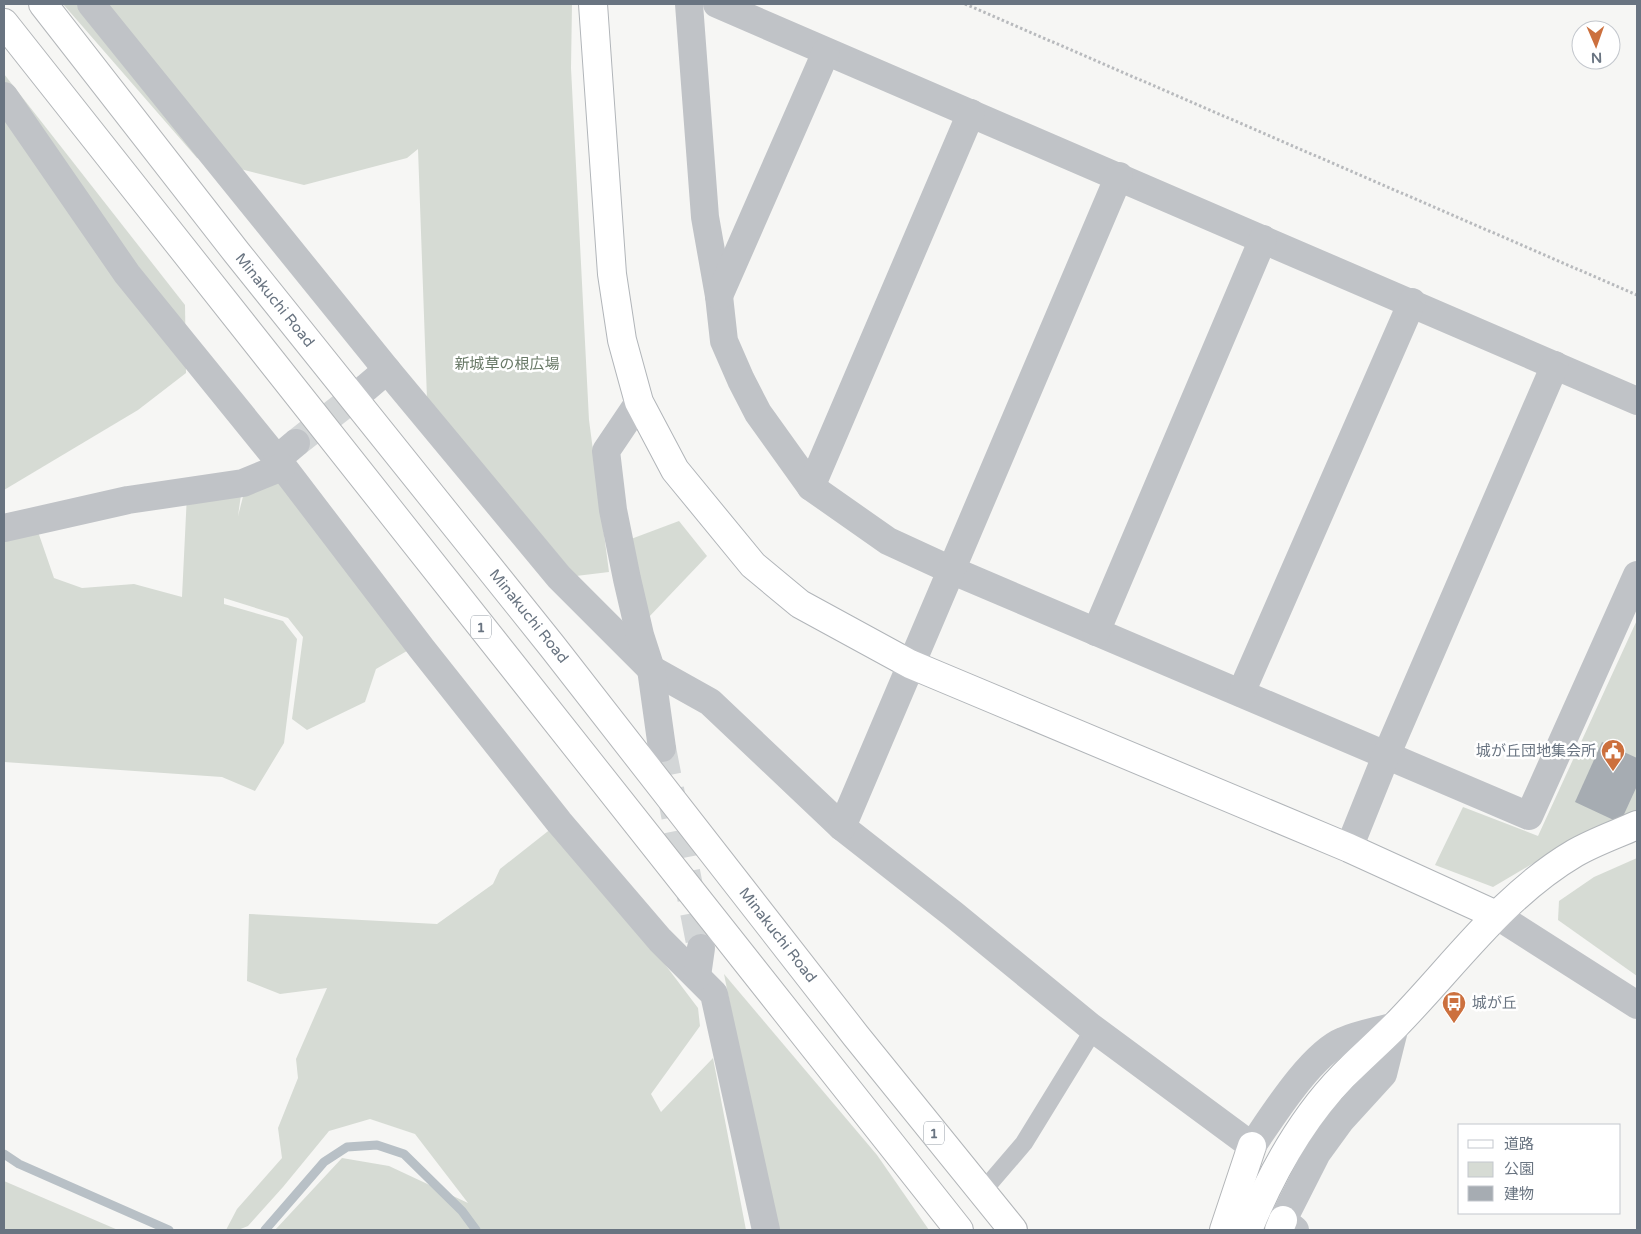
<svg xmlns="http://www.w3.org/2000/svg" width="1641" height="1234" font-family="'Varela Round','Noto Sans JP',sans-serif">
<rect width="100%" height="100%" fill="#f6f6f4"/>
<g fill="#d6dbd4">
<polygon points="63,4 572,4 571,68 589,420 609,572 576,576 427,399 418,149 407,158 304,185 197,158"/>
<polygon points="4,74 185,305 186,373 138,410 4,490"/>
<polygon points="274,477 412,648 376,669 365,702 307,730 292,719 303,637 288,618 224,598 224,604 283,621 297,639 284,743 255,791 222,777 4,762 4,537 36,526 54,578 82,588 134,584 182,597 187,494 242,488 238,516 246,485"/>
<polygon points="679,521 707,556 647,619 631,539"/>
<polygon points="1637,620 1637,811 1583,834 1493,887 1435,865 1463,807 1538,836"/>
<polygon points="552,828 573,843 698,1008 700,1026 651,1094 661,1112 713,1058 746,1230 275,1230 342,1158 389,1166 468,1203 415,1134 370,1119 329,1131 283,1187 248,1226 238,1230 226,1230 237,1209 282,1158 278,1128 298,1078 296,1059 327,988 280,994 247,981 249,914 437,924 493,884 500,869"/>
<polygon points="1637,858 1637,976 1558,920 1559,901 1594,877"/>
<polygon points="724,974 877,1155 929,1230 775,1230"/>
<polygon points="4,1181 118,1230 4,1230"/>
</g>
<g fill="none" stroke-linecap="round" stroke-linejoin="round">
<g stroke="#b8c0c6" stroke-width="9">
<polyline points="4,1154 19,1164 169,1230"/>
<polyline points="265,1230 324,1162 347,1147 377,1145 404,1154 462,1211 476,1230"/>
</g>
</g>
<polygon fill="#a6acb2" points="1602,742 1637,758 1637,786 1620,823 1575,802"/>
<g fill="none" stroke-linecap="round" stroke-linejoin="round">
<g stroke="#d3d6d7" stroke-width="28" stroke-dasharray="28 14" stroke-linecap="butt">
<polyline points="296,443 367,387"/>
<polyline points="662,748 701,948"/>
</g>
<g stroke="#b1b5b9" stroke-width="30">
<g id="secondary">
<polyline points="593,4 612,274 622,340 639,402 675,470 753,565 800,604 910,664 1349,848 1496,915"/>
<path d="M 1248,1230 C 1271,1174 1300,1120 1343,1076 C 1360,1059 1378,1043 1395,1026 C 1453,967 1502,896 1575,853 C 1594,842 1617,834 1637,825"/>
</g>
</g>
<g stroke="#b3b6b9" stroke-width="30">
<g id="highway">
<polyline points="43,4 237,253 552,646 856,1036 1013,1230"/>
<polyline points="4,23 959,1230"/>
<polyline points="1224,1230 1252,1146"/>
<polyline points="1279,1230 1283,1220"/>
</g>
</g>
<polyline stroke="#b8babd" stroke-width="3" stroke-dasharray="2.5 2.5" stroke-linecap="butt" points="965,4 1637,295"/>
<polyline stroke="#c0c3c7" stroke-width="18" points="982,1192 1024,1143 1094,1029"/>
<g stroke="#c0c3c7" stroke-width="28">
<path d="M 91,4 L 387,370 L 559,577 L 651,669 L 710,702 L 842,827 L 953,914 L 1091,1027 L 1252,1146 C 1272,1117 1311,1054 1343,1041 C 1359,1034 1378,1031 1395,1026 L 1383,1074 L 1341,1120 L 1317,1153 L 1283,1220 L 1295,1230"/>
<polyline points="689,4 705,217 719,296 724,341 741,380 758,413 811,487 888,541 951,570 1529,816 1637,575"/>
<polyline points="717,4 1637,401"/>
<polyline points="4,96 127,274 277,459 422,649 559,822 660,940 714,994 766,1230"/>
<polyline points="719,296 826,52"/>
<polyline points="367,387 387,370"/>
<polyline points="639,402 606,451 613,510 627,579 640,635 651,669 662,748"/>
<polyline points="277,459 296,443"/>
<polyline points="811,487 971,113"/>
<polyline points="4,528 128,500 243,483 282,467"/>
<polyline points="1096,632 1263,239"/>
<polyline points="1241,693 1412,302"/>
<polyline points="842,827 1119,176"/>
<polyline points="1349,848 1386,756 1555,365"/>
<polyline points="1496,915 1637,1005"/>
<polyline points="697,976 701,948"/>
</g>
<use href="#secondary" stroke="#fff" stroke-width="28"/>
<use href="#highway" stroke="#fff" stroke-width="28"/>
</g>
<defs>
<g id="civic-pin" transform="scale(1.25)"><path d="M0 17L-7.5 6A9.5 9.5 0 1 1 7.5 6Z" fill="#cc703e" stroke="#fff"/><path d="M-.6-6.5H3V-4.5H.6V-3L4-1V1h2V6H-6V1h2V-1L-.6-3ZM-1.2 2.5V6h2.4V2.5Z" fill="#fff"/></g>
<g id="bus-pin" transform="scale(1.25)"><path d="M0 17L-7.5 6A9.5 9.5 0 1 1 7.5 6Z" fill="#cc703e" stroke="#fff"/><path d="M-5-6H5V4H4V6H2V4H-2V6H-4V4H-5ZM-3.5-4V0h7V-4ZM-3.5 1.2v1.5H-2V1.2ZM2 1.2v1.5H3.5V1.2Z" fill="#fff"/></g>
</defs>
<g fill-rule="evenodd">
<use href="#civic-pin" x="1613" y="751"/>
<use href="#bus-pin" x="1454" y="1003"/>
</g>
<g text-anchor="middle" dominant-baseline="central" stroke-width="5" stroke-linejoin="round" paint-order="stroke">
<g fill="#fff" stroke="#969ea7" stroke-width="1">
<rect x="471" y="615.5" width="20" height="23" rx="4"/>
<rect x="924" y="1121.5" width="20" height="23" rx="4"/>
</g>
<g font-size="14" font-weight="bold" fill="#697481">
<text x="481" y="627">1</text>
<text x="934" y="1133">1</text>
</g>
<g font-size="15" fill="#697481" stroke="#fff">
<text transform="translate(275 300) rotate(51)">Minakuchi Road</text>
<text transform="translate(529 616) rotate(51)">Minakuchi Road</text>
<text transform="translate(778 935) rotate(52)">Minakuchi Road</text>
</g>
<g font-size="15" fill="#697967" stroke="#fff">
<text x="507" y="364">新城草の根広場</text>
</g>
<g font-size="15" fill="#697481" stroke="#fff" text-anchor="end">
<text x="1596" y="751">城が丘団地集会所</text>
<text x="1472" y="1003" text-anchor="start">城が丘</text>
</g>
</g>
<rect width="1641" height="1234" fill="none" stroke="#697481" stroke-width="10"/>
<rect x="1458" y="1124" width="162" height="90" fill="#ffffff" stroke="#c3c7cd"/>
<rect x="1468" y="1140" width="25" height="8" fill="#ffffff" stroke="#c3c7cd"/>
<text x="1504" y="1149" font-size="15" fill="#697481">道路</text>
<rect x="1468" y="1162" width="25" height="15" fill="#d6dbd4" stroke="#c3c7cd"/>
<text x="1504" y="1174" font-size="15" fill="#697481">公園</text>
<rect x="1468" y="1186" width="25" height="15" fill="#a6acb2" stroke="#c3c7cd"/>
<text x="1504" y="1199" font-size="15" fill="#697481">建物</text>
<g transform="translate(1596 45) rotate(178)"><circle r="24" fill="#ffffff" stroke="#c3c7cd"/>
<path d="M0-4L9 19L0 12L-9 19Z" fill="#cc703e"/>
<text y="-8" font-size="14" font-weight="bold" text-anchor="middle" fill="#697481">N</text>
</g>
</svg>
